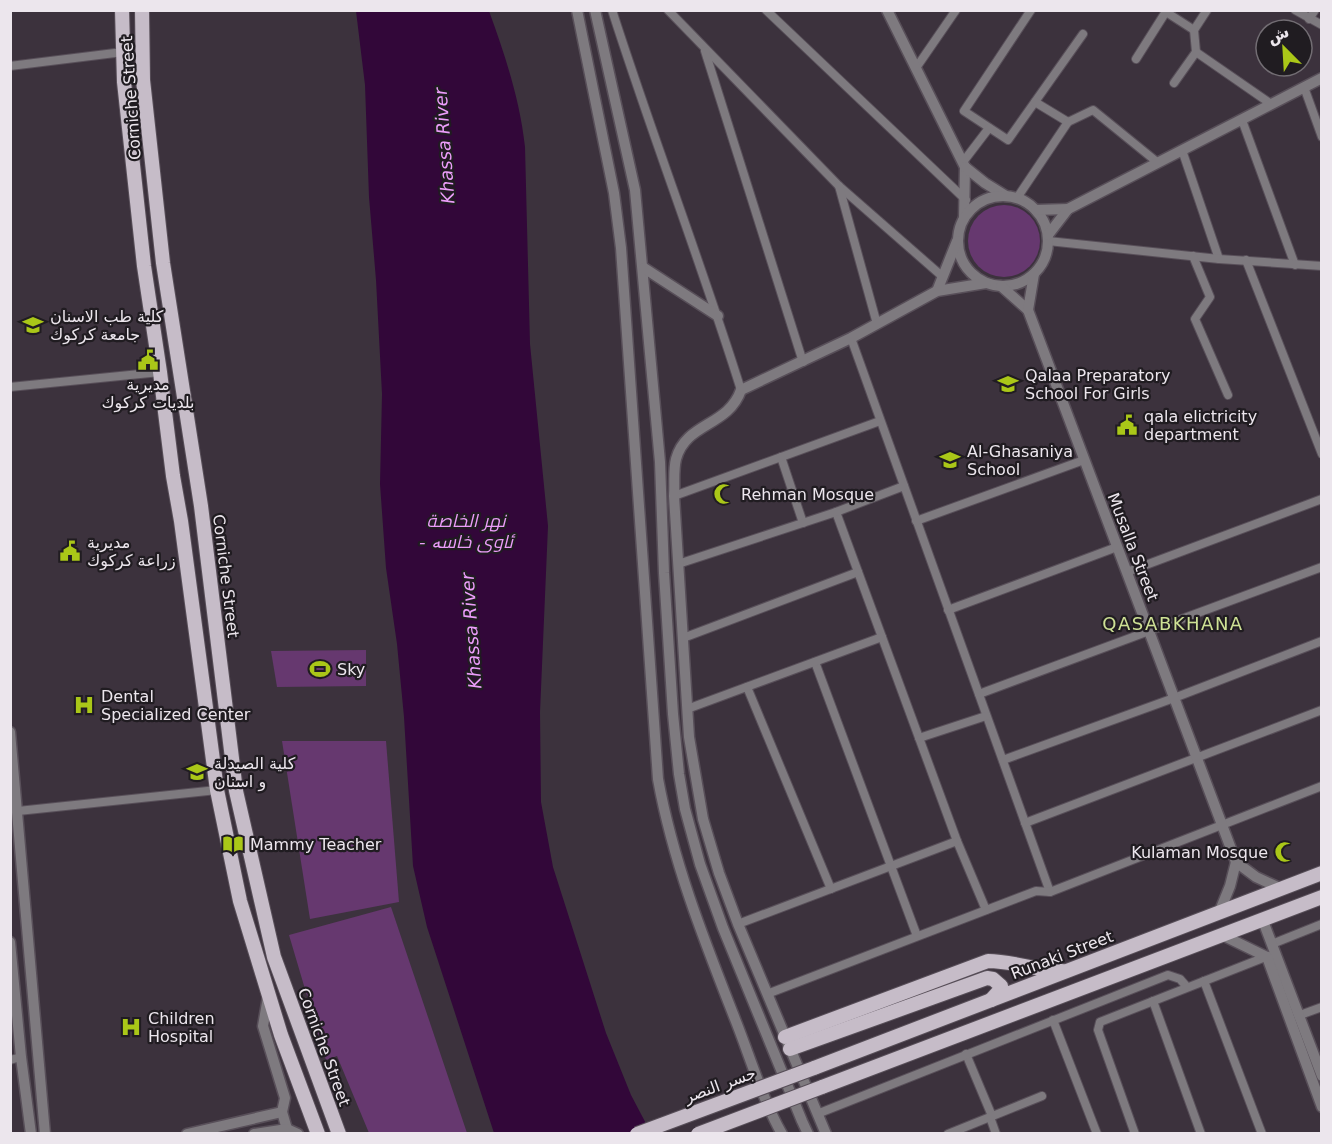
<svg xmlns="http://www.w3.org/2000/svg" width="1332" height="1144" font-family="'DejaVu Sans',Cairo,sans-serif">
<rect width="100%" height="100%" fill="#3c323d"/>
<g fill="#66386f">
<circle cx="1004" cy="241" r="36"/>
<polygon points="366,650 366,686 277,687 271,651"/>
<polygon points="282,741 386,741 399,902 310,919"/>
<polygon points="391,907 467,1133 369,1133 337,1056 326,1060 289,935"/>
</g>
<path fill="#320739" d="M 356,11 L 489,11 C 505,55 520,100 525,147 L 530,344 L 548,526 L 540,712 L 541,802 L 553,867 L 606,1033 L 631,1095 L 651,1133 L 494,1133 L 427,927 L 413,866 L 404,717 L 397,644 L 386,568 L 380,484 L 382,394 L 376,280 L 369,197 L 365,85 Z"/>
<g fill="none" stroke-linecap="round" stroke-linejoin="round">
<g stroke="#584f59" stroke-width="10">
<g id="minor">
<path d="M 612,10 C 653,138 701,262 741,390"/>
<polyline points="668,10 839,186 943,277"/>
<polyline points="766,10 966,200"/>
<polyline points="1031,10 964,111 1008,140 1083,34"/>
<polyline points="1295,10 1322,25"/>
<polyline points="1166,12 1194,30"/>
<polyline points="1309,19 1315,10"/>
<polyline points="705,51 803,362"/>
<polyline points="1196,52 1271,104"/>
<polyline points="1136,59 1167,10"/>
<polyline points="10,66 123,52"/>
<polyline points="916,68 956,10"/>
<polyline points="1174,83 1196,52 1194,30 1207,10"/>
<polyline points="1304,87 1322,137"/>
<polyline points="1035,102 1068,122"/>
<polyline points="1242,120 1295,265"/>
<polyline points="1182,150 1219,259"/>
<polyline points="963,162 989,128"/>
<polyline points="839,186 877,324"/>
<polyline points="1017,198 1068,122 1093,110 1157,162"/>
<polyline points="1048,241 1219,259 1322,266"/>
<polyline points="1193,256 1210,297 1195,319 1228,395"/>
<polyline points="1246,260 1322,454"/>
<polyline points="851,338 1050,892"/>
<polyline points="10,387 160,372"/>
<polyline points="781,457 803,523"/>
<polyline points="674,496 880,421"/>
<polyline points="836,512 957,841 986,910"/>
<polyline points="916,521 1084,460"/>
<polyline points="678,564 836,512 904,486"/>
<polyline points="1127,572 1322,499"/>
<polyline points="948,610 1117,547"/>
<polyline points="683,638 858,572"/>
<polyline points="815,662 917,936"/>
<polyline points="747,687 831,889"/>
<polyline points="979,694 1322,567"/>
<polyline points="687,709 882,637"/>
<polyline points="919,738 986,716"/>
<polyline points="1003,760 1174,698 1322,641"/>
<polyline points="18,811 217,790"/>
<polyline points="1025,823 1322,710"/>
<polyline points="738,924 957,841"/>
<polyline points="1272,944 1322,924"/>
<polyline points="1204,981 1262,1134"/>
<polyline points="767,994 1036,891 1050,892 1322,786"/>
<polyline points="1153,1001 1201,1134"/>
<polyline points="1300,1015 1322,1007"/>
<polyline points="1053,1020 1097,1134"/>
<polyline points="966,1054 992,1116"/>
<polyline points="10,1060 21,1057"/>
<polyline points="817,1114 1168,975 1180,979 1187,987"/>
<polyline points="990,1117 996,1134"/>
<polyline points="948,1134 1042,1096"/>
<polyline points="1135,1134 1098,1030 1100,1022 1268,956"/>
</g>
</g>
<g stroke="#584f59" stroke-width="13">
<g id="tertiary">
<path d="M 577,10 L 614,193 L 621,248 L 658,779 C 673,862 704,940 735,1019 C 749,1054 763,1101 782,1134"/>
<polyline points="595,10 635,190 660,462 664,573 673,714 679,774 685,809 700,864 723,928 802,1121 808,1134"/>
<polyline points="887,10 965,167 964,218"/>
<polyline points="965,167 985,183 1006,196"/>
<circle cx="1003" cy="241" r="45"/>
<polyline points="1036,210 1068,209"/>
<polyline points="1048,235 1068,209 1322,78"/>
<polyline points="644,268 718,316"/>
<polyline points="1001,286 1028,310 1236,862 1256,877 1282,889"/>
<polyline points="937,291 957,241"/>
<polyline points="1028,310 1034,274"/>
<polyline points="10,732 45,1134"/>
<polyline points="1219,913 1230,886 1236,862"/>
<polyline points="1263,921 1322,1076"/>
<polyline points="1222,935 1267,957 1322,1107"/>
<polyline points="10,942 21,1057 31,1134"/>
<polyline points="268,997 263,1026 285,1098 282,1112 287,1129"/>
<polyline points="187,1134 282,1112"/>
<polyline points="254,1134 287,1129 298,1134"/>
<path d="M 826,1134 L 738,924 L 719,873 L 703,819 L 689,737 L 674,496 C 675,484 673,471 676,459 C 686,422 728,427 741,390 L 851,338 L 937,291 L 986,283"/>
</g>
</g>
<g stroke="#584f59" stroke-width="16">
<g id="primary">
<polyline points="122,10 124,82 144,266 160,372 173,476 181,521 217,790 240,901 281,1035 318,1134"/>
<polyline points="142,10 143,80 163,263 201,506 236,791 274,957 339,1134"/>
<path d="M 785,1037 L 988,961 C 1013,961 1037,971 1062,971"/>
<polyline points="790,1049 987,978 993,979 1001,986 1000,990 991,1000"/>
<polyline points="814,1068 1322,873"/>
<polyline points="822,1087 1322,897"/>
</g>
</g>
<use href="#minor" stroke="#7e7a7f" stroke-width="8"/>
<use href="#tertiary" stroke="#7e7a7f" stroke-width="10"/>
<use href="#primary" stroke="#c6bcc8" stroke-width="14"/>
<g stroke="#584f59" stroke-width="16" stroke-linecap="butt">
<g id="primary-bridge">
<polyline points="637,1134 814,1068"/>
<polyline points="698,1134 822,1087"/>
</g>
</g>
<use href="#primary-bridge" stroke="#c6bcc8" stroke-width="14"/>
</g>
<defs>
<g id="university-bare" transform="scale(1.62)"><path d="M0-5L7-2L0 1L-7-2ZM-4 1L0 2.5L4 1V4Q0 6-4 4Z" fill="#aac718" stroke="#201c21" stroke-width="2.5" paint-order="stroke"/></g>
<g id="civic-bare" transform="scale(1.62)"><path d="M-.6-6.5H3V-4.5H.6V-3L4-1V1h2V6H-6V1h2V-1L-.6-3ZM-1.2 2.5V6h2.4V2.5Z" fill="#aac718" stroke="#201c21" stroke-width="2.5" paint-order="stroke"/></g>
<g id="school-bare" transform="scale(1.62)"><path d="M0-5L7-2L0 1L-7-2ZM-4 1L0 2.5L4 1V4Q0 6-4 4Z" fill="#aac718" stroke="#201c21" stroke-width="2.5" paint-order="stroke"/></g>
<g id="mosque-bare" transform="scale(1.62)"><path d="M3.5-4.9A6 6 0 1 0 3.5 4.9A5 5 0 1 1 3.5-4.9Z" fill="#aac718" stroke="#201c21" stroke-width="2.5" paint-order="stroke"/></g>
<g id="stadium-bare" transform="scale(1.62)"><path d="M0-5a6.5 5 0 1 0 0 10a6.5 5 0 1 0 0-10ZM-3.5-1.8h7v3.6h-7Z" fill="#aac718" stroke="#201c21" stroke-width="2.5" paint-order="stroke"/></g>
<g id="hospital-bare" transform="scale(1.62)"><path d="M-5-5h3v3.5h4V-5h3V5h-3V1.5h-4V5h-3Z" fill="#aac718" stroke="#201c21" stroke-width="2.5" paint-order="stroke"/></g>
<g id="library-bare" transform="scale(1.62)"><path d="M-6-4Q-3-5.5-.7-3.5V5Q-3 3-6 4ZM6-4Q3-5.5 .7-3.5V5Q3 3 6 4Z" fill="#aac718" stroke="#201c21" stroke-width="2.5" paint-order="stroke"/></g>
</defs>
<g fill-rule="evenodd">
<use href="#university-bare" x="33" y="325"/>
<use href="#civic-bare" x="148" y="360"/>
<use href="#school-bare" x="1008" y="384"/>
<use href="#civic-bare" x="1127" y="425"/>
<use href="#school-bare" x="950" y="460"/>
<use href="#mosque-bare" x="724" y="494"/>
<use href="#civic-bare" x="70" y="551"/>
<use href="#stadium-bare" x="320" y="669"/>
<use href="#hospital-bare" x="84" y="705"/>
<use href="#university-bare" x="197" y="772"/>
<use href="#library-bare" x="233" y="844"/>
<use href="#mosque-bare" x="1285" y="852"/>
<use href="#hospital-bare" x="131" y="1027"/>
</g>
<g text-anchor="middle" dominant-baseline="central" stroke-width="4.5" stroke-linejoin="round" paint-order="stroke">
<g font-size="16" fill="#ece6ed" stroke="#201c21">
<text transform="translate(131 98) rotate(-94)">Corniche Street</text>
<text transform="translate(1133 547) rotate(69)">Musalla Street</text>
<text transform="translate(226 576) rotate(83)">Corniche Street</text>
<text transform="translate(1062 955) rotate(-21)">Runaki Street</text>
<text transform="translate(324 1047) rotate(70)">Corniche Street</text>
<text transform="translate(720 1085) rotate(-20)">جسر النصر</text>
</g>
<g font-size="16" fill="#ece6ed" stroke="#201c21" text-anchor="start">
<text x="50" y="316">كلية طب الاسنان<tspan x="50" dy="18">جامعة كركوك</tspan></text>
<text x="1025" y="375">Qalaa Preparatory<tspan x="1025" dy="18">School For Girls</tspan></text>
<text x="148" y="384" text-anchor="middle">مديرية<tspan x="148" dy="18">بلديات كركوك</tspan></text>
<text x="1144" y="416">qala elictricity<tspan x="1144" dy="18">department</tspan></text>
<text x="967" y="451">Al-Ghasaniya<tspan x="967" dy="18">School</tspan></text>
<text x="741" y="494">Rehman Mosque</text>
<text x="87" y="542">مديرية<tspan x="87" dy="18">زراعة كركوك</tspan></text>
<text x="337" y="669">Sky</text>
<text x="101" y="696">Dental<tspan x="101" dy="18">Specialized Center</tspan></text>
<text x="214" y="763">كلية الصيدلة<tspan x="214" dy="18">و اسنان</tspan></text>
<text x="250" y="844">Mammy Teacher</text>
<text x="1268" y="852" text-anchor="end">Kulaman Mosque</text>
<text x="148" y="1018">Children<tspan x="148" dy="18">Hospital</tspan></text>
</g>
<g font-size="18" font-style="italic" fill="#ec9dfa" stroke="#201c21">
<text transform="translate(444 146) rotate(-94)">Khassa River</text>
<text x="466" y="520">نهر الخاصة<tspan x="466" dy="21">- ئاوی خاسە</tspan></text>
<text transform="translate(471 631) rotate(-94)">Khassa River</text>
</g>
<g font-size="18" letter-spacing="1.5" fill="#cee195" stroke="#201c21">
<text x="1173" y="623">QASABKHANA</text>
</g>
</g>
<rect width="1332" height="1144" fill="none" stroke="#ece6ed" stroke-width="24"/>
<g transform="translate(1284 48) rotate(336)"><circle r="28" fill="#201c21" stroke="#726d73" stroke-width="1.5"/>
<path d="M0-4.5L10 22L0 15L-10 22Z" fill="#aac718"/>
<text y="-9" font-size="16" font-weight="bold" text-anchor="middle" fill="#ece6ed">ش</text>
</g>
</svg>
